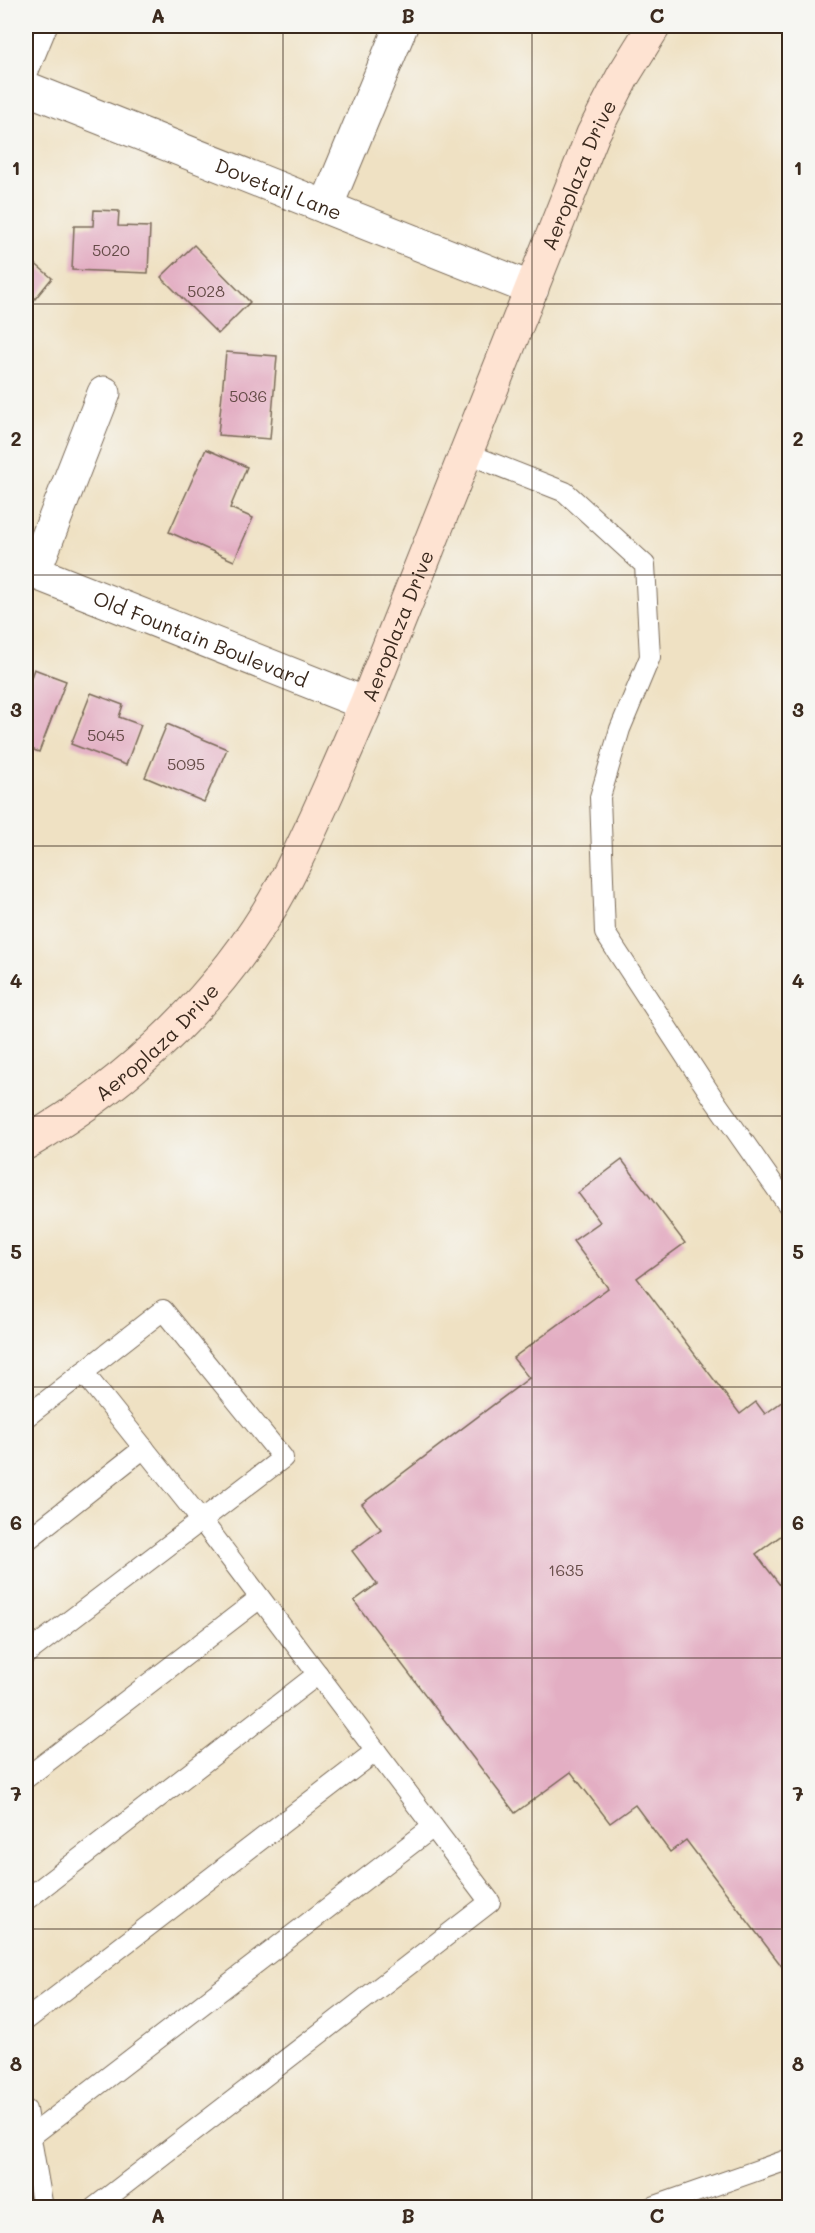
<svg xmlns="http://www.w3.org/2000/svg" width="815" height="2233" font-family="Mali,sans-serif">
<rect width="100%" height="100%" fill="#f6f6f2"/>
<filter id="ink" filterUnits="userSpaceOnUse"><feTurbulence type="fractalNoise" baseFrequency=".0167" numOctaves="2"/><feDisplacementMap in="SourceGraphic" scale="12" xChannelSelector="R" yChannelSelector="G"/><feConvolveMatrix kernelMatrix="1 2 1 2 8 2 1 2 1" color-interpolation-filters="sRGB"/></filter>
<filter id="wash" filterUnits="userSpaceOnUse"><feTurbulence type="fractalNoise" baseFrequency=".008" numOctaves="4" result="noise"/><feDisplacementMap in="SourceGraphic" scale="24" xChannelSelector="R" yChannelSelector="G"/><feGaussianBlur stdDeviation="1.35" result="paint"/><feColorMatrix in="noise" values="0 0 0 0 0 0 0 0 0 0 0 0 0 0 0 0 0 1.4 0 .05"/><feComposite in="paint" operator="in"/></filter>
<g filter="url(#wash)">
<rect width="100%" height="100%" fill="#efe1c3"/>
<g id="blocks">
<g fill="#e3aec3">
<polygon points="94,210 119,211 118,226 150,227 148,273 72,270 74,226 93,226"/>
<polygon points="194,245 250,302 218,334 161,277"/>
<polygon points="26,256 52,278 26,310"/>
<polygon points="226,352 277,356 270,439 218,435"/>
<polygon points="206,449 247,467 230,508 253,518 234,561 169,532"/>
<polygon points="34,669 66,681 39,752 26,747 26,691"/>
<polygon points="91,693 123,705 119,717 141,725 126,765 71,744"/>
<polygon points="167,724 227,749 204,802 145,777"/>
<polygon points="622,1160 685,1243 637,1278 740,1414 756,1402 765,1414 790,1396 790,1529 756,1554 790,1598 790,1977 686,1840 670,1852 635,1805 610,1823 571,1772 515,1813 354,1601 377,1584 352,1551 381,1529 362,1504 529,1378 513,1358 608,1288 573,1241 600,1222 578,1193"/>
</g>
</g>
</g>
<g filter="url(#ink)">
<use href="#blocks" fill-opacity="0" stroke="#7a6a58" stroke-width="1.5"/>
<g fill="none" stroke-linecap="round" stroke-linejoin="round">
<g stroke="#7a6a58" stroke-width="22">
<g id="lane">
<polyline points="26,77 47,26"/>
<polyline points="466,453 565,492 645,565 650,657 620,729 600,797 605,933 713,1098 788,1205"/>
<polyline points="83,1372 202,1521 490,1902 94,2208"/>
<polyline points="26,1417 163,1310 283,1458 26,1654"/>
<polyline points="26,1541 144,1448"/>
<polyline points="26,1778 260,1598"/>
<polyline points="26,1900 318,1674"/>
<polyline points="26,2020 376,1751"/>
<polyline points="26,2110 43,2208"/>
<polyline points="30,2137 433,1827"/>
<polyline points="650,2208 790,2159"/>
</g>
</g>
<g stroke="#7a6a58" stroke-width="35">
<g id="street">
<path id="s1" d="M 26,88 L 532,289"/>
<polyline points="326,207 401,26"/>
<path id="s2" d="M 26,569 L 366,704"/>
<polyline points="34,572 104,393"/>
</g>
</g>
<g stroke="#7a6a58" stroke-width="35">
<g id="secondary">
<path id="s3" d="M 26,1143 C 131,1082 227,991 285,882 C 315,824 340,764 366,704 L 593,134 L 623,76 L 654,26"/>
</g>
</g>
<use href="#lane" stroke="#fff" stroke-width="20"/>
<use href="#street" stroke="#fff" stroke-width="33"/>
<use href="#secondary" stroke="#fee3d2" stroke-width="33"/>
</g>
</g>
<path fill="none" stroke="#3b2a1e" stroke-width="1.5" stroke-opacity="0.55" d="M 283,26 L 283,2208M 532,26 L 532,2208M 26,304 L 790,304M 26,575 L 790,575M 26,846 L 790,846M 26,1116 L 790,1116M 26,1387 L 790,1387M 26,1658 L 790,1658M 26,1929 L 790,1929"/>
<g text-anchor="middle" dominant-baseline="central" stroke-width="5" stroke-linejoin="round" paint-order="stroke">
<g font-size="16" fill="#654b47">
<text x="111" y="249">5020</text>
<text x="206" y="290">5028</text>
<text x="248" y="395">5036</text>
<text x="106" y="734">5045</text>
<text x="186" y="763">5095</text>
<text x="566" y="1569">1635</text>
</g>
<g font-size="20" fill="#3b2a1e" stroke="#f6f6f2">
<text stroke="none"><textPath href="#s3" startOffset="1138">Aeroplaza Drive</textPath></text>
<text stroke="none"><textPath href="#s1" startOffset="272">Dovetail Lane</textPath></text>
<text stroke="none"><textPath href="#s3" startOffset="652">Aeroplaza Drive</textPath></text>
<text stroke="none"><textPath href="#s2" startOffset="188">Old Fountain Boulevard</textPath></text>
<text stroke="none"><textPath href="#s3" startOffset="166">Aeroplaza Drive</textPath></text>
</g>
</g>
<rect width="815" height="2233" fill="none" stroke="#f6f6f2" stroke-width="66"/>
<rect x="33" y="33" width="749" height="2167" fill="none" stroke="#3b2a1e" stroke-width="2"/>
<g font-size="20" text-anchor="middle" font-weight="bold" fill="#3b2a1e">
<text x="158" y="23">A</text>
<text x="408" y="23">B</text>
<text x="657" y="23">C</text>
<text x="16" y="175">1</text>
<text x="798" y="175">1</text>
<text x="16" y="446">2</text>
<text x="798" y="446">2</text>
<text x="16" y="717">3</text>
<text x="798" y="717">3</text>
<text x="16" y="988">4</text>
<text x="798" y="988">4</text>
<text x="16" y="1259">5</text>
<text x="798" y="1259">5</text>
<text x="16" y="1530">6</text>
<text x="798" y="1530">6</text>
<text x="16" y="1801">7</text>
<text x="798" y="1801">7</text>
<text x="16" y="2071">8</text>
<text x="798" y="2071">8</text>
<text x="158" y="2223">A</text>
<text x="408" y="2223">B</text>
<text x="657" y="2223">C</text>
</g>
</svg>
